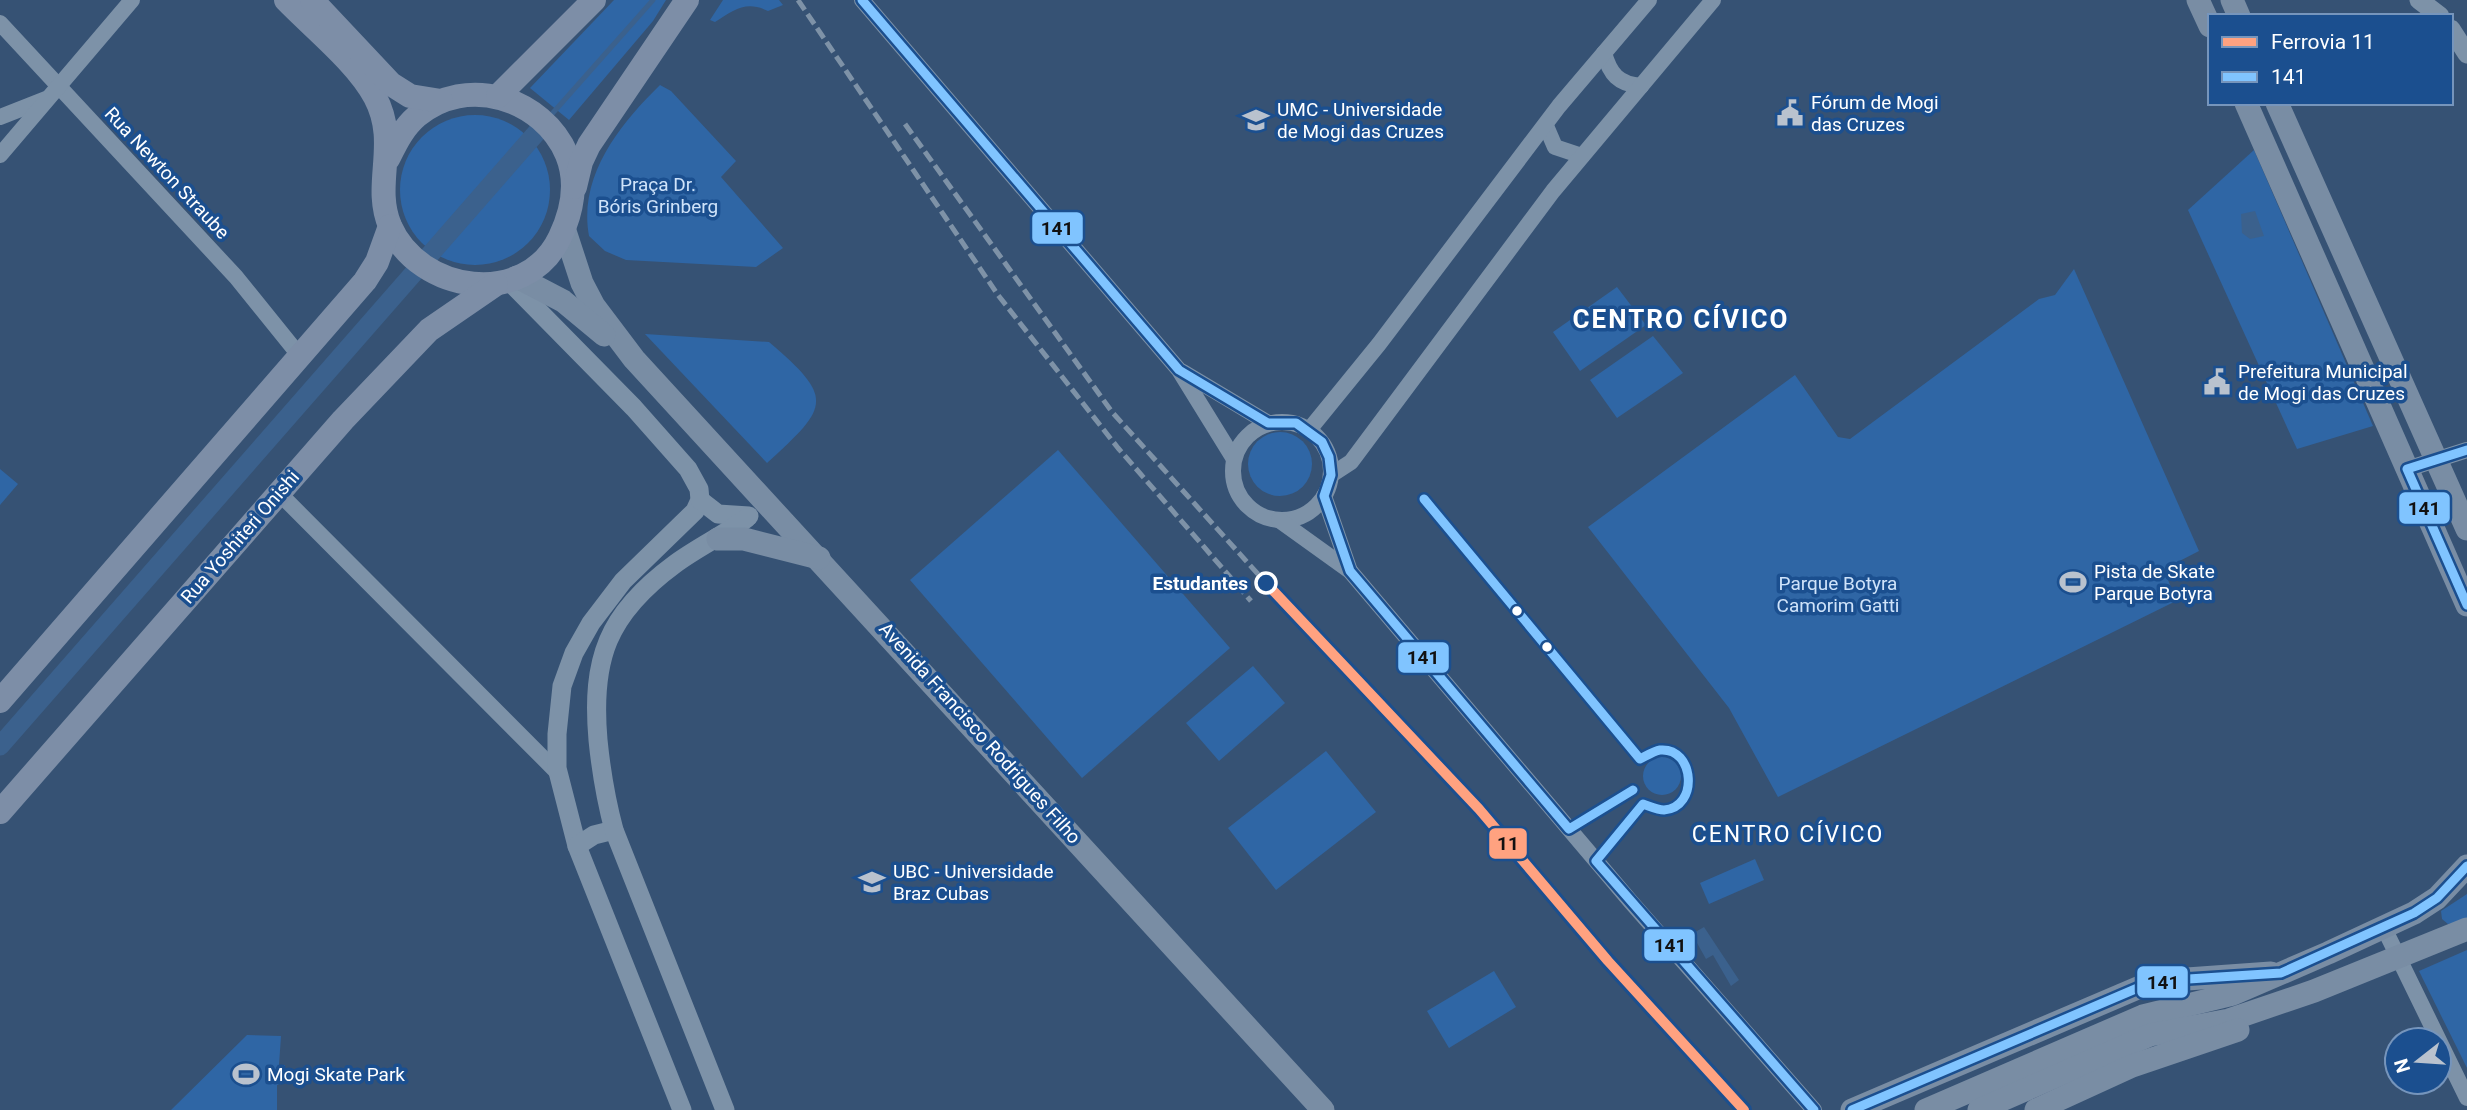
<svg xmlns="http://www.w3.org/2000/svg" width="2467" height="1110" font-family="Roboto,sans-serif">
<rect width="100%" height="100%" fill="#365274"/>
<g fill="#2f66a5">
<polygon points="614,0 666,0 653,21 569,120 530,88"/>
<path d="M 723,0 L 779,0 L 783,5 L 768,11 C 746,0 734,10 715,22 L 710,20 Z"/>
<path d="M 660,85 L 671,91 L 736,161 L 721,177 L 783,248 L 756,267 L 626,260 L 605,251 L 589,236 C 578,176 620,124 660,85 Z"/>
<circle cx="475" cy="190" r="75"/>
<polygon points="2254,150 2373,426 2297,449 2188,210"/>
<polygon points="2074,269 2199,551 2164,569 2176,601 1778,797 1729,708 1588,527 1795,375 1838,437 1850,439 2039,299 2055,295"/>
<polygon points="1617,287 1646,325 1580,371 1553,332"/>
<path d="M 645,334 L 769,342 C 836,399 828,407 767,463 Z"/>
<polygon points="1653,336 1683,373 1617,418 1590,380"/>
<circle cx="1280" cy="464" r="32"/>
<polygon points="1058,450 1230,648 1082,778 910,580"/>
<polygon points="0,469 18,484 0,505"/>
<polygon points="1253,666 1285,703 1219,761 1186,723"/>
<polygon points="1326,751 1376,812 1276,890 1228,828"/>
<circle cx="1662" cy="776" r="19"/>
<polygon points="1755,859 1764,880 1709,904 1700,883"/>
<polygon points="2467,894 2467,920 2448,924 2442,919 2441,911"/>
<polygon points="2467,950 2467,1068 2419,971"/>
<polygon points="1494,971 1516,1007 1449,1048 1427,1011"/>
<polygon points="247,1035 281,1036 279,1065 285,1065 284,1082 277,1085 277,1110 171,1110"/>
</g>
<g fill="#3b618d">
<polygon points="2255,211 2264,236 2250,239 2242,233 2241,214"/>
<polygon points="1704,927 1739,980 1731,986 1713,955 1706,959 1692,934"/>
</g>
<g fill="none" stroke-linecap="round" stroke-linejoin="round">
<polyline stroke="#3b618d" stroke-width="5" points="551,115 653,0"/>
<polyline stroke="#3b618d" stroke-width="19" points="0,746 538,131"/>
<g stroke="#7d92a8" stroke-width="16">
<polyline points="862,0 1179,370 1234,459"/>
<polyline points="0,23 236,277 299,355"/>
<path d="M 1604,53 C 1610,74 1618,84 1641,86"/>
<polyline points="0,117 46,99"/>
<polyline points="1546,126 1555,147 1582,156"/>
<polyline points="0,155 132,0"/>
<polyline points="1183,372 1268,423"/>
<circle cx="1282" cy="471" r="49"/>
<polyline points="1309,430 1379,344 1559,106 1649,0"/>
<polyline points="2407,469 2467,450"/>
<polyline points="1331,475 1351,462 1553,191 1713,0"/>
<polyline points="278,492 558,773"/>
<polyline points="1324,496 1350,571"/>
<polyline points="1279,520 1350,571 1631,902 1814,1110"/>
<polyline points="2384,928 2467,1098"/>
</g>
<g stroke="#7d92a8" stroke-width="19">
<polyline points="2419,0 2440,16"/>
<polyline points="2451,29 2467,54"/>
<polyline points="508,280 634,408 688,469 699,489 700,500 695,511 623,581 591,623 574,653 562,686 557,734 557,768 577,846 682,1110"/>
<polyline points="700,500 718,514 749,516"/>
<polyline points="577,846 594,835 614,830"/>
<path d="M 725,1110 L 614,830 C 606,800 601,770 598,740 C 591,659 607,614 675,564 C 698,547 724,535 747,518"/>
</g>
<g stroke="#798da4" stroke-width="23">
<polyline points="2198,0 2210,26"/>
<polyline points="2232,0 2239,16"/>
<polyline points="2246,103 2467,605"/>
<polyline points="2277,103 2467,529"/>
<polyline points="564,228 582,283 594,306 634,359 1323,1110"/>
<polyline points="517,277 563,301 604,335"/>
<polyline points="718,539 744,539 819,558"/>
<polyline points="1852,1110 2140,987 2173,980 2271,973"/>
<polyline points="1926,1110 2143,1016 2233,994 2328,953 2414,913 2437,898 2467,866"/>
<polyline points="1979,1110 2150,1035 2229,1020 2314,991 2467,929"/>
<polyline points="2036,1110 2132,1066 2238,1030"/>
</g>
<g stroke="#7d8ea7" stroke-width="24">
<path d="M 286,0 C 313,28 357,63 375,97 C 400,144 372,183 390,226 C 419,293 526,309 560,237 C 572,212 578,182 567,155 C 543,98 466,74 417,116 C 403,128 396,143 388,159"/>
<polyline points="312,0 391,84 410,96 441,101"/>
<polyline points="498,96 594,0"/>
<polyline points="575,187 581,162 589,145 687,0"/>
<polyline points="0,701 365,281 377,262 390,226"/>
<polyline points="0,812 343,420 429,330 496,284"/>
</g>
<g stroke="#7e92a7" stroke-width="5" stroke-dasharray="12 5" stroke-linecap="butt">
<polyline points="798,0 998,295 1118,448 1251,601"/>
<polyline points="905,124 1112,412 1266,583"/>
</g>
<g stroke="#1b4f8f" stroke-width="14">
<g id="bus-1">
<polyline points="862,0 1179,370 1268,423 1296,423 1322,442 1329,457 1331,475 1324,496 1350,571 1569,829 1633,790"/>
<polyline points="2467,450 2407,469 2467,605"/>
<path d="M 1424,499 L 1640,759 C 1646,756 1654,751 1660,750 C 1695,747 1699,808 1664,810 C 1658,810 1649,806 1643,804 L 1596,861 L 1814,1110"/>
<polyline points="1852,1110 2140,987 2173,980 2281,973 2414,913 2437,898 2467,866"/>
</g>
</g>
<use href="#bus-1" stroke="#80c4ff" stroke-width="9"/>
<g stroke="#1b4f8f" stroke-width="16">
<polyline id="rail-1" points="1266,583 1479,809 1608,961 1744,1110"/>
</g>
<use href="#rail-1" stroke="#ffa280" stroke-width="10"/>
</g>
<defs>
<g id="civic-bare" transform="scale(2.1)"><path d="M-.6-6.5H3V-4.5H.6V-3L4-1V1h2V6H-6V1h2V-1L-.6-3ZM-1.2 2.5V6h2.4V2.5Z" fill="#b9c2ce" stroke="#1b4f8f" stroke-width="2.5" paint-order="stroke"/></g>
<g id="university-bare" transform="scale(2.1)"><path d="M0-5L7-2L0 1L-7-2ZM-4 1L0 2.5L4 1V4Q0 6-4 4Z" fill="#b9c2ce" stroke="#1b4f8f" stroke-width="2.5" paint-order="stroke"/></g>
<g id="stadium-bare" transform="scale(2.1)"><path d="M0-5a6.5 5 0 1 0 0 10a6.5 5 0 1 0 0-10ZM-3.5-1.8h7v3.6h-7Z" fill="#b9c2ce" stroke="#1b4f8f" stroke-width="2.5" paint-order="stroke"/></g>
</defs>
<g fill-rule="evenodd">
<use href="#civic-bare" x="1790" y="113"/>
<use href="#university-bare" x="1256" y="120"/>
<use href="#civic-bare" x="2217" y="382"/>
<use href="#stadium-bare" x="2073" y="582"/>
<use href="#university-bare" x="872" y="882"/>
<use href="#stadium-bare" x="246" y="1074"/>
</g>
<circle fill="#1b4f8f" stroke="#fff" stroke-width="3.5" cx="1266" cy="583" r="10"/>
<g fill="#fff" stroke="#1b4f8f" stroke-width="2.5">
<circle cx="1517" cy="611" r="6"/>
<circle cx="1547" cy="647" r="6"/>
</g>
<g text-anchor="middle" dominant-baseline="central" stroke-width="7" stroke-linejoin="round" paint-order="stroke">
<g font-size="19" fill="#fff" stroke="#1b4f8f" text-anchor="start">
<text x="1811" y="102">Fórum de Mogi<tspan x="1811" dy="22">das Cruzes</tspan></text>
<text x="1277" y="109">UMC - Universidade<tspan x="1277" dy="22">de Mogi das Cruzes</tspan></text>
<text x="2238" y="371">Prefeitura Municipal<tspan x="2238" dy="22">de Mogi das Cruzes</tspan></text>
<text x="2094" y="571">Pista de Skate<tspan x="2094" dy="22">Parque Botyra</tspan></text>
<text x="893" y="871">UBC - Universidade<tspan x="893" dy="22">Braz Cubas</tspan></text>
<text x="267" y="1074">Mogi Skate Park</text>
</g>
<g font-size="19" fill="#fff" stroke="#1b4f8f">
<text transform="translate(167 173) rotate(47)">Rua Newton Straube</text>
<text transform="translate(240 537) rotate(-49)">Rua Yoshiteri Onishi</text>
<text transform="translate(980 733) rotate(48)">Avenida Francisco Rodrigues Filho</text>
</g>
<g font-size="19" fill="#cfe3fa" stroke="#1b4f8f">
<text x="658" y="184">Praça Dr.<tspan x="658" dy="22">Bóris Grinberg</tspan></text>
<text x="1838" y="583">Parque Botyra<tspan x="1838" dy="22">Camorim Gatti</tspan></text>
</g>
<g font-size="19" font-weight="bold" fill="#fff" stroke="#1b4f8f" text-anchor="end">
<text x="1248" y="583">Estudantes</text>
</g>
<g font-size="23" letter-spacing="2" fill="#fff" stroke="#1b4f8f">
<text x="1788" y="834">CENTRO CÍVICO</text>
</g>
<g font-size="26" font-weight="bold" letter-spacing="2" fill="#fff" stroke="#1b4f8f">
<text x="1681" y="319">CENTRO CÍVICO</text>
</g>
</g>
<g stroke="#1b4f8f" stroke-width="2.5">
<rect x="1031" y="211" width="53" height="34" rx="7" fill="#80c4ff"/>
<rect x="2398" y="491" width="53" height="34" rx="7" fill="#80c4ff"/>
<rect x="1397" y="641" width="53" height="33" rx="7" fill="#80c4ff"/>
<rect x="1488" y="827" width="40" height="33" rx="7" fill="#ffa280"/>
<rect x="1643" y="928" width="53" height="34" rx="7" fill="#80c4ff"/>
<rect x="2136" y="965" width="53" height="34" rx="7" fill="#80c4ff"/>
</g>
<g font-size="19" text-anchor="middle" font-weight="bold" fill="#111">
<text x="1057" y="235">141</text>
<text x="2424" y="515">141</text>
<text x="1423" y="664">141</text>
<text x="1508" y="850">11</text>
<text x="1670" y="952">141</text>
<text x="2163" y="989">141</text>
</g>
<rect x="2208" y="14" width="245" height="91" fill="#1b4f8f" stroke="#7695bc" stroke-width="2"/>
<rect x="2222" y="37" width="35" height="10" fill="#ffa280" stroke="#7695bc" stroke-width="2"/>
<text x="2271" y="49" font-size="21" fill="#ffffff">Ferrovia 11</text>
<rect x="2222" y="72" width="35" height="10" fill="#80c4ff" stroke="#7695bc" stroke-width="2"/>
<text x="2271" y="84" font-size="21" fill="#ffffff">141</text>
<g transform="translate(2418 1061) rotate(253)"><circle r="33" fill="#1b4f8f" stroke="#7695bc" stroke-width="2"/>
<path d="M0-5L12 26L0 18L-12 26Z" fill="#b9c2ce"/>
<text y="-10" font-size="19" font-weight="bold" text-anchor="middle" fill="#ffffff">N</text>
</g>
</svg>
